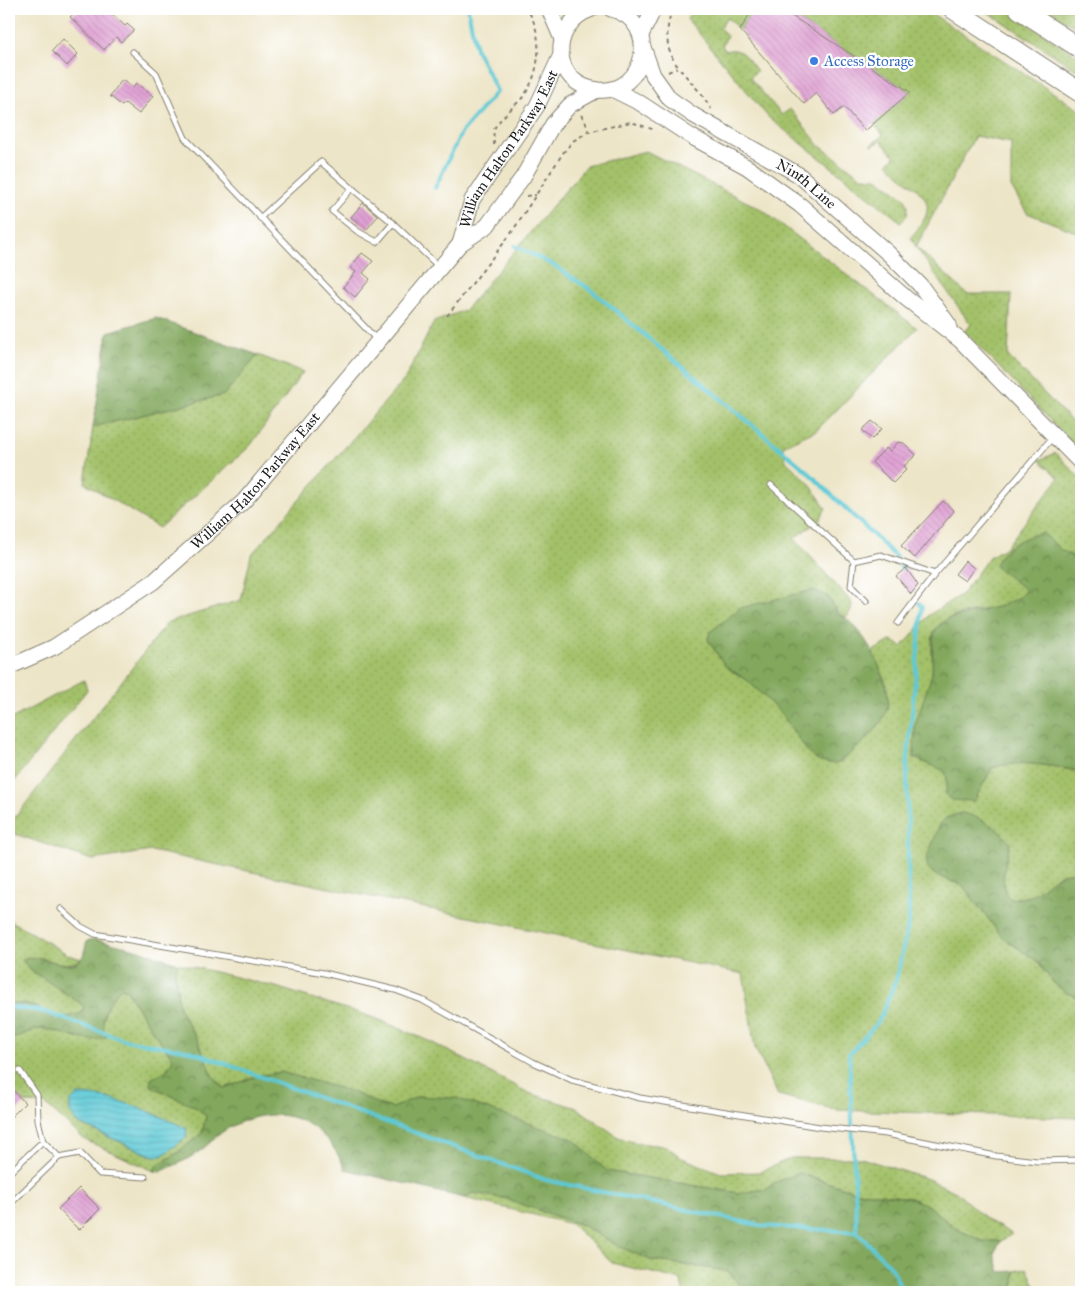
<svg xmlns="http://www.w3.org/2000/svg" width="1090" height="1301" font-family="'IM FELL Great Primer',serif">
<defs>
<pattern id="grass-dots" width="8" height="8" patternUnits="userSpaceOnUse" patternTransform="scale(1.25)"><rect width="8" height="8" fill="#a3c169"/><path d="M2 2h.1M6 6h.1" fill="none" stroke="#8ca55a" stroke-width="1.8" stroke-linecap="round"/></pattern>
<pattern id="forest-crowns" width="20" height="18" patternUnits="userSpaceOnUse" patternTransform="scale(1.25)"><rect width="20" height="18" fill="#82a75d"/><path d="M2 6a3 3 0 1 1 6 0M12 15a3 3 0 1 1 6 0" fill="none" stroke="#6a874c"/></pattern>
<pattern id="water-rules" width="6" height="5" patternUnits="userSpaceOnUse" patternTransform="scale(1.25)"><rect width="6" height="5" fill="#5dc9d6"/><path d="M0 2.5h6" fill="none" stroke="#50acb7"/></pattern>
<pattern id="building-back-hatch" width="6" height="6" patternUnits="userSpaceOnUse" patternTransform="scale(1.25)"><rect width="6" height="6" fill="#dfa0d3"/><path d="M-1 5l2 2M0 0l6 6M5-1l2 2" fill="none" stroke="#bf89b5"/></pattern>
</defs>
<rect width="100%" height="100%" fill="#fff"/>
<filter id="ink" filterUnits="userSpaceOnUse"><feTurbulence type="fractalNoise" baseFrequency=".02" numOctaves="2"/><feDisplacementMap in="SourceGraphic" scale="10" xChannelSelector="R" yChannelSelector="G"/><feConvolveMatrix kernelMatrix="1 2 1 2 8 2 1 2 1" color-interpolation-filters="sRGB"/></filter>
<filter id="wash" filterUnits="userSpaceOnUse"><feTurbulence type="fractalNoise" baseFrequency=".0096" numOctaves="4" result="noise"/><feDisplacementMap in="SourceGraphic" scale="20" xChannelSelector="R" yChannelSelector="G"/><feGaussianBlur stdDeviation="1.12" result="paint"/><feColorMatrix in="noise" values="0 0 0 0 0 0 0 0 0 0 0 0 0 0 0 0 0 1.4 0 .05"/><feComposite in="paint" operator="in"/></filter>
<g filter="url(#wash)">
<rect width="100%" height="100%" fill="#ede5c7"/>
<g fill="url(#grass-dots)" stroke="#606e42" fill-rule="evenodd">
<path d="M 693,9 L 753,9 L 740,30 L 727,18 L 720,28 L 727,36 L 722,46 L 726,51 C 741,45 749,61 757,71 L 750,78 L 782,115 L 790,109 L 820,146 L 862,177 L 877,178 L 905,198 L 908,207 L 907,215 L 901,222 L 768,117 L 687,19 Z"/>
<path d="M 781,9 L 925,9 L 1081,111 L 1081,234 L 1027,213 L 1011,187 L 1011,143 L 975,136 L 916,247 L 967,294 L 1011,294 L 1008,356 L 1081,431 L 1081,452 L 964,331 L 971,325 L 916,247 L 911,237 C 948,196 914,194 888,163 L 895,157 L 880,140 L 873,146 L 871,145 L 883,135 L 874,124 L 910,92 Z"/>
<polygon points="983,9 1005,9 1081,58 1081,73"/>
<polygon points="1047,9 1081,9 1081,31"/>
<path d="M 646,151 L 761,209 L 917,328 L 817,430 L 783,446 L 786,461 L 809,483 L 826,508 L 819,521 L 794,538 L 852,603 L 851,610 L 847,617 L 840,615 L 827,596 L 708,640 L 726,667 L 747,680 L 781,713 L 808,752 L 877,728 C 886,710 892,695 883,676 C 878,668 874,660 873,651 L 892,640 L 902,647 L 929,615 L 963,593 L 988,558 L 1006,547 L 1059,478 L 1039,460 L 1056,453 L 1081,479 L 1081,561 L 1061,550 L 1043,534 L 1026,590 C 1006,617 954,604 936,629 C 928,640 934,661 932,674 C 928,691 920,709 915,725 L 945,771 L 947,779 L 946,794 L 974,801 L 992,767 C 1021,759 1052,766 1081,772 L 1081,872 C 1055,872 1053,881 1034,894 C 1028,898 1018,898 1010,899 C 997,886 1007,859 1010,843 L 934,874 L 963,886 L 1003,938 L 1036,960 L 1054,983 L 1066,993 L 1081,998 L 1081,1118 L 836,1110 L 778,1095 L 755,1048 L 743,974 L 151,851 L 92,860 L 9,832 L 9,825 L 168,622 L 241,600 L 251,555 L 405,379 L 434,322 L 465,310 L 586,166 Z"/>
<polygon points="258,355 303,372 250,446 159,528 85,483 93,427 223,395"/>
<polygon points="84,680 87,690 9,788 9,720"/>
<path d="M 9,920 L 69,955 L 81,959 C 69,968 54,962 40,957 L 29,969 L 80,1003 L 84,1007 L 82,1013 L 63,1018 L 28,1004 L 9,1003 L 9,935 L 12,929 L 9,926 Z"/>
<polygon points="178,963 276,987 375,1018 431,1042 529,1093 577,1108 618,1137 636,1143 666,1146 682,1158 721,1173 760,1172 791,1158 861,1158 928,1179 956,1192 986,1219 1012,1234 1001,1241 982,1241 957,1229 927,1205 910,1198 854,1191 799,1173 774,1183 767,1189 739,1193 607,1171 573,1139 419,1096 393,1108 261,1075 225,1088 212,1075 198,1041 179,1008 175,971"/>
<path d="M 121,988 L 127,990 C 140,1015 157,1036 173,1059 L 167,1070 L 151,1079 L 151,1085 L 197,1108 L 206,1116 L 202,1133 L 173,1156 L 157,1165 L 154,1171 L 85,1140 L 45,1104 L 25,1103 L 9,1086 L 9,1039 C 18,1038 23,1034 31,1031 C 44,1025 64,1035 78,1038 L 102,1025 L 108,1001 ZM 99,1095 L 162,1156 L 152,1156 L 77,1123 Z"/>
<path d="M 473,1193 L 503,1198 L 582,1225 L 618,1246 L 650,1260 L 727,1271 C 734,1276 739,1284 740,1292 L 683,1292 L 681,1280 L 612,1263 L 571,1224 L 464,1198 Z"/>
<polygon points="1027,1268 1038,1292 1013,1292 1015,1271"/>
</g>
<g fill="url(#forest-crowns)" stroke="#4f623c">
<polygon points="156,318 258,355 224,395 93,427 108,332"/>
<path d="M 1043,533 L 1061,550 L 1081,561 L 1081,772 C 1052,766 1021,759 992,768 L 974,801 L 951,800 L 946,794 L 947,779 L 945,771 L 914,758 L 915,725 L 932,674 L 933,636 L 936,629 L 947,619 L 1001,606 L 1021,596 L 1026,590 L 995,566 C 1000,548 1026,535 1043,533 Z"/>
<path d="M 813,590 L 827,596 L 839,615 C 862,621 894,686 887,709 C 880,731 858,746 842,761 L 836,764 L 820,762 L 808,752 L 781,713 L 747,680 L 726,667 L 708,640 L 710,632 L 740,608 Z"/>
<path d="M 960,813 C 976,814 1001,829 1010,843 C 1007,859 997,886 1010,899 C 1017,898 1028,898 1034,894 C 1053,881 1055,872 1081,872 L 1081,998 L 1066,993 L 1054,983 L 1036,960 L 1003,938 L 963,886 L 934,874 L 928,868 L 926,860 L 940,824 L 946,818 Z"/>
<path d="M 93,939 L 136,949 L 178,963 L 175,971 L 179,1008 L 198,1041 L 212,1075 L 224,1088 L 261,1075 L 281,1072 L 350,1091 L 383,1106 L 393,1108 L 419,1096 L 456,1098 L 573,1139 L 607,1171 L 739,1193 L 767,1189 L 774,1183 L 799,1173 L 854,1191 L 910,1198 L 927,1205 L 957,1229 L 982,1241 L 1001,1241 L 994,1253 L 1000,1272 L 1015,1271 L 1013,1292 L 740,1292 C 739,1284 734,1276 727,1271 L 650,1260 L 618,1246 L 582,1225 L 503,1198 L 473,1193 L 464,1198 L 345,1169 C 323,1117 277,1100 227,1129 C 216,1135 208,1146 197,1153 C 186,1161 172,1166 160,1172 L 154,1171 L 157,1165 L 173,1156 L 202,1133 L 206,1116 L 197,1108 L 151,1086 L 151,1079 L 167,1070 L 173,1059 C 157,1036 140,1015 127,990 L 121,988 C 107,1003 99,1016 106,1037 C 86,1046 63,1031 43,1029 C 31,1029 21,1037 9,1039 L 9,1003 L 28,1004 L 63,1018 L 82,1013 L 84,1008 L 80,1003 L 29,969 L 22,959 C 39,951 67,974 80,960 C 84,956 85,947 87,941 Z"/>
</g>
<path fill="url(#water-rules)" stroke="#3c7279" d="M 77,1095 C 117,1095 150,1112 186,1128 L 187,1137 L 162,1156 L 153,1156 L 77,1123 L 70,1112 L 70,1102 Z"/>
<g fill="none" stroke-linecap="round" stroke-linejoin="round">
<g stroke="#5dc9d6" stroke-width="4">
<polyline points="435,188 461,133 497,91 476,49 468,9"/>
<polyline points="515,246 555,266 591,290 807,471 896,557"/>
<polyline points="900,566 902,569"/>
<polyline points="9,1007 42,1011 125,1040 190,1051 546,1180 763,1226 857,1232"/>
<polyline points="903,1292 892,1268 857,1232 849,1054 879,1021 896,980 909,921 907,767 922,607 919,603"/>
</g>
</g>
<g id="blocks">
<g fill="url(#building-back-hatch)">
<polygon points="79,9 107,9 125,26 127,24 134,30 121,42 116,37 104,50 70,17"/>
<polygon points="753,9 781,9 910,92 865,131 844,107 834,115 816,93 804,104 740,30"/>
<polygon points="63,39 78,54 67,66 52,51"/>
<polygon points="122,80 133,88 136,83 153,96 139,114 125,103 122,106 110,96"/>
<polygon points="363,203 378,216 367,229 351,217"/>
<polygon points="362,253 373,261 363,273 370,279 355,297 343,287 356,272 350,268"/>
<polygon points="872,421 882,429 872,439 862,430"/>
<polygon points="898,442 904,443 916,455 904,466 907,469 893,483 872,462 886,448 890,451"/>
<polygon points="943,501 954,511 915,558 901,546"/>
<polygon points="965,561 974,568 965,581 955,574"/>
<polygon points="906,568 918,585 911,594 896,576"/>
<polygon points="9,1086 25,1103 9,1119"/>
<polygon points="79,1188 100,1209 79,1230 58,1209"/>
</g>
</g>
</g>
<g filter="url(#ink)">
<use href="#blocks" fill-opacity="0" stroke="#848072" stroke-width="1"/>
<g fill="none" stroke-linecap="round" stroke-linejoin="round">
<g stroke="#848072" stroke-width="7">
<g id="service">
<polyline points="133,52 156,73 185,138 378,341"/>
<polyline points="352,188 332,211 357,231 377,242 393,223"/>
<polyline points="260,218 321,162 393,223 438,266"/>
<polyline points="771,485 854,561 881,555 935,574"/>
<polyline points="854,561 851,586 866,601"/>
<polyline points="898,623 935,574 1053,437"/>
<polyline points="61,909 80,926 95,934 324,973 395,990 422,1000 533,1062 572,1080 640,1098 820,1127 886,1134 996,1156 1037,1161 1081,1160"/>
<polyline points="20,1071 37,1095 38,1120 43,1141"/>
<polyline points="59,1157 80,1153 100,1174 145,1177"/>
<polyline points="9,1173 43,1141 59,1157 9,1205"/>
</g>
</g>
<g stroke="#848072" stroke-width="17">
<g id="secondary">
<polyline points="549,9 562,39"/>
<path d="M 592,9 C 548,24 551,85 598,90 C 647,95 661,21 611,9"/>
<polyline points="641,35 654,9"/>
<path id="s1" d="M 643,47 L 653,75 L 670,99 L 693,115 L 799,175 L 889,254 L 920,285 L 949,325"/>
<polyline points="612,89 640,103 692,137 747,167 800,205 907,299 960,340 1081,463"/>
<path id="s2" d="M 460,244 L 472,200 L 537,106 L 561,55"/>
<path id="s3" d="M 9,667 L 54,647 L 153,582 L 244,501 L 460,244 L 487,226 L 523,177 L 553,124 L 570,105 L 597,90"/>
</g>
</g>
<g stroke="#848072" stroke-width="21">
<g id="motorway">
<polyline points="953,9 1081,93"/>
<polyline points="1019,9 1081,49"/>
</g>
</g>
<g stroke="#848072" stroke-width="2" stroke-dasharray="4 4" stroke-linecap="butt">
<path d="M 672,9 C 655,65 688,68 711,109"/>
<polyline points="668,72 677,68"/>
<polyline points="581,115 585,120 588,131"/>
<path d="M 494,145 C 494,141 493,133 494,129 C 498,120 516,105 523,97 C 541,73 544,34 527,9"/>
<polyline points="526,196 536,195"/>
<polyline points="447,316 510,235 563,153 573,141 588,132 631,122 655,130"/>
</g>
<use href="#service" stroke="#fff" stroke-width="5"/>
<use href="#secondary" stroke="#fff" stroke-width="15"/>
<use href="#motorway" stroke="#fff" stroke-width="19"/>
</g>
</g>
<circle fill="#3f7fe0" stroke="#fff" stroke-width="2" cx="814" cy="61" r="5"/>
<g text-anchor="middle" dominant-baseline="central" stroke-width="4.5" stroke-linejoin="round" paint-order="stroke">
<g font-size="15" fill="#366cbe" stroke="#fff" text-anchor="start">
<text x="824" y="61">Access Storage</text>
</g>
<g font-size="15" fill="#1c1c1c" stroke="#fff">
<text stroke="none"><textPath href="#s2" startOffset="108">William Halton Parkway East</textPath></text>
<text stroke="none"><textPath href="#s1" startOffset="220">Ninth Line</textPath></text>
<text stroke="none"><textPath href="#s3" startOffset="312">William Halton Parkway East</textPath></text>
</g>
</g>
<rect width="1090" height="1301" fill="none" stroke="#fff" stroke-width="30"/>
</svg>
